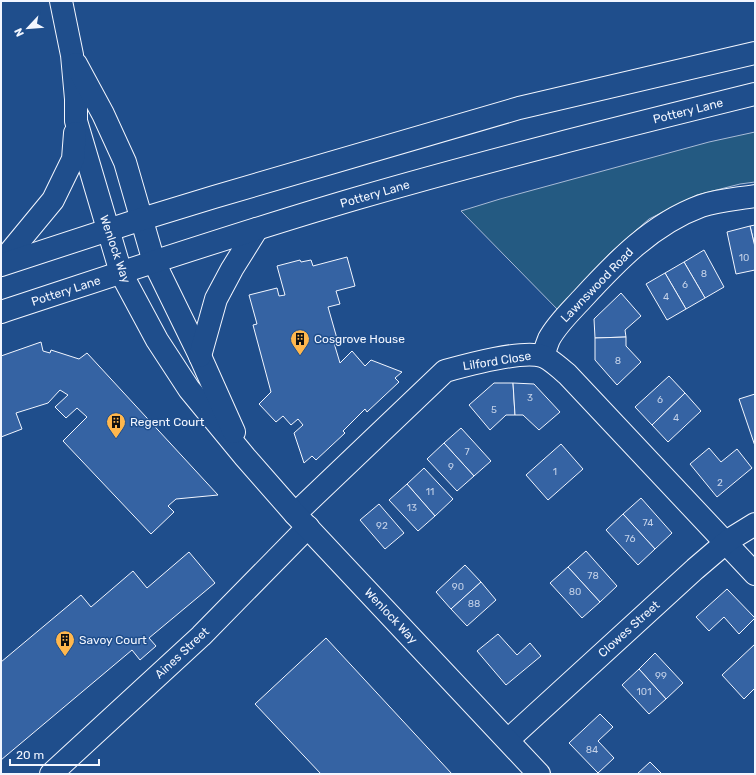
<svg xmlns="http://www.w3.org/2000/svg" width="756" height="775" font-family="Rubik,sans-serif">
<rect width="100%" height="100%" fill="#1f4e8c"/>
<polygon fill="#245a82" stroke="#a8bbd7" points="755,132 755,182 740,184 697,195 649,219 609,254 560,312 461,211 500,199 709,142"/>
<g fill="#3563a3" stroke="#f2f6ff">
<polygon points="755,225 755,247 750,226"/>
<polygon points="750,226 755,247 755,270 736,274 727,232"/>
<polygon points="704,250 724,287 705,298 684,262"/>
<polygon points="347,257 355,286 336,291 340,304 328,307 338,342 334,343 340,363 352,351 365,366 371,360 402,372 395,378 399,382 367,412 365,409 343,431 345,433 316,460 312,456 304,463 294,433 303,425 298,419 291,425 283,416 276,422 259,404 271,392 253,325 257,324 249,295 277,288 279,296 285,295 277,266 300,260 301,262 311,260 313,266"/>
<polygon points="684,262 705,298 686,309 665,273"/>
<polygon points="665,273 686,309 667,320 646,284"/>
<polygon points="621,293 641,316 625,330 626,337 595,338 594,319"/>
<polygon points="626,337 626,346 641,362 617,385 595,360 595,338"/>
<polygon points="41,342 43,351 50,353 51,350 79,359 87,353 218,495 176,499 168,506 174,512 151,534 63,441 87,417 77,408 66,418 55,407 68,395 60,390 48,403 16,413 22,429 1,437 1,356"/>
<polygon points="669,376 685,393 652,425 635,407"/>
<polygon points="494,383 513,383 515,415 506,415 490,430 469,405"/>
<polygon points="513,383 534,384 560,412 539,430 523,415 515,415"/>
<polygon points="685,393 701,411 668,442 652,425"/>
<polygon points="755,394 755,446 739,399"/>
<polygon points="461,428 491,461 474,476 444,443"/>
<polygon points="444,443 474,476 457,491 427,459"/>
<polygon points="561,444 583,469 548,500 526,475"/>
<polygon points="709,448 721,462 737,449 752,468 717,497 690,464"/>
<polygon points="424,468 453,499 435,516 407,484"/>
<polygon points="407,484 435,516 418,531 389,500"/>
<polygon points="641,498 672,533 655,549 623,514"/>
<polygon points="379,504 404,533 385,549 360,520"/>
<polygon points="623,514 655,549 638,565 606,530"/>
<polygon points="586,551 617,586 600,602 568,567"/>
<polygon points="189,552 215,583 149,638 156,646 140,660 132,650 1,760 1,662 81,595 91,607 133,571 147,588"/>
<polygon points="465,565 481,582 451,609 436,592"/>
<polygon points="568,567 600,602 582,618 550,583"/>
<polygon points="481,582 496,600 467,626 451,609"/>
<polygon points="727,589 755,618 739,634 724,617 709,631 696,617"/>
<polygon points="498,634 517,655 530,643 541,656 506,685 477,651"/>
<polygon points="326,638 452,774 321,774 255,704"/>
<polygon points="755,644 755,688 744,699 722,675"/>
<polygon points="655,653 683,683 666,699 639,669"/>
<polygon points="639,669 666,699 649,714 622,685"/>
<polygon points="600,714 613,727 598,741 614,758 598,773 569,743"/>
<polygon points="650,762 662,774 637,774"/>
</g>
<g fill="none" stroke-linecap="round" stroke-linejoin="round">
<g stroke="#f2f6ff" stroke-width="24">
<g id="street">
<path d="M 543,356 C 545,350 547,344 549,339 C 557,324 571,311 582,299 C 616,262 652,224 701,206 C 718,200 737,199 755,196"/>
<path d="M 295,514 L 445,371 C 467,365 521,350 542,356 C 549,358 561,369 567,374 L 755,574"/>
<polyline points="508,740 695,569 729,540 755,524"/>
<polyline points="51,774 201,636 308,527"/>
</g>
</g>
<g stroke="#f2f6ff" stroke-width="24">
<g id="secondary">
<polyline points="61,1 72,55 76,99 76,121 121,273 157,340 189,389 245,457 295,514 539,774"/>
<polyline points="76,64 103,114 125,162 154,262 200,356 234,432"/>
<polyline points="1,263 53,200 73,159 75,133"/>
<polyline points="200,356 216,299 232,269 257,229"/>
</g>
</g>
<g stroke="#f2f6ff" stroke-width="24">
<g id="highway">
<polyline points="1,265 142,219 214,197 519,108 755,53"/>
<path d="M 1,312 C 120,273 238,233 358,198 C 489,160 622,127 755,94"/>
</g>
</g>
<use href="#street" stroke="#1f4e8c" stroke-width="22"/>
<use href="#secondary" stroke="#1f4e8c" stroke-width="22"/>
<use href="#highway" stroke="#1f4e8c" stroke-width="22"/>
</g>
<defs>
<g id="building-pin" transform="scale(1)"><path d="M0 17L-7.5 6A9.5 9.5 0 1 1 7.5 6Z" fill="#ffb74d" stroke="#1f4e8c"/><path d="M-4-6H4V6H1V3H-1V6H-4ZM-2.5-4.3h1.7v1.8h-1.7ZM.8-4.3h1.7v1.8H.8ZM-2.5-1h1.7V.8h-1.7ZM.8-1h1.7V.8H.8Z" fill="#111"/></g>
</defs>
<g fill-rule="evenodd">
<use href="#building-pin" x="300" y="339"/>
<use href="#building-pin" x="116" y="422"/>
<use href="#building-pin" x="65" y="640"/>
</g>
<g text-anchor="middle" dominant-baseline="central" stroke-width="3" stroke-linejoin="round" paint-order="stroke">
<g font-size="10" fill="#c3d1e8">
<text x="744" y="258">10</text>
<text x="704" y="274">8</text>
<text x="685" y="285">6</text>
<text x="666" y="297">4</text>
<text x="618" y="361">8</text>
<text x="530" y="398">3</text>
<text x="660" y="400">6</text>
<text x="494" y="410">5</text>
<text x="676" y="418">4</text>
<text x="467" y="452">7</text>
<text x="451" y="467">9</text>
<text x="555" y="472">1</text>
<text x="720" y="483">2</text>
<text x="430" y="492">11</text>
<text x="412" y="508">13</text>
<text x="648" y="523">74</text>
<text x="382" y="526">92</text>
<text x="630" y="539">76</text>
<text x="593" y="576">78</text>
<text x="458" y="587">90</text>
<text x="575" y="592">80</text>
<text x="474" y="604">88</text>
<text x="661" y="676">99</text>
<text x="644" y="692">101</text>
<text x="592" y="750">84</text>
</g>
<g font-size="12" fill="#f2f6ff" stroke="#1f4e8c">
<text transform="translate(688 111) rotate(-14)">Pottery Lane</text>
<text transform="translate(375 194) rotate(-16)">Pottery Lane</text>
<text transform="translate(115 249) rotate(71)">Wenlock Way</text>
<text transform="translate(597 285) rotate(-46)">Lawnswood Road</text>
<text transform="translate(66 291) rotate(-18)">Pottery Lane</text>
<text transform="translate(497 361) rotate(-9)">Lilford Close</text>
<text transform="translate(391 616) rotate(47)">Wenlock Way</text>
<text transform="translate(629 629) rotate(-42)">Clowes Street</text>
<text transform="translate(182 653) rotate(-43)">Aines Street</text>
</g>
<g font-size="12" fill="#f2f6ff" stroke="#1f4e8c" text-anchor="start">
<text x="314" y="339">Cosgrove House</text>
<text x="130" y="422">Regent Court</text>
<text x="79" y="640">Savoy Court</text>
</g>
</g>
<rect width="756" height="775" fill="none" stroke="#f2f6ff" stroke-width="4"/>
<g transform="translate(28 28) rotate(244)" stroke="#1f4e8c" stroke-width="3" paint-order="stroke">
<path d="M0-3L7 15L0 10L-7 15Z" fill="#f2f6ff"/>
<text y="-6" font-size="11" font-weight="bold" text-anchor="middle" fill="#f2f6ff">N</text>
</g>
<path d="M10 759v6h89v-6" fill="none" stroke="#f2f6ff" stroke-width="2"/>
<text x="16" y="759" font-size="12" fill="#f2f6ff" stroke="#1f4e8c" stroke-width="3" paint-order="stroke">20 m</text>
</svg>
